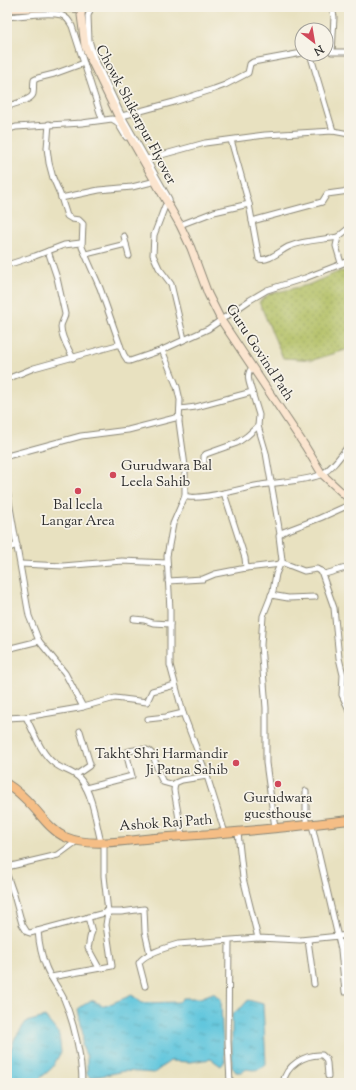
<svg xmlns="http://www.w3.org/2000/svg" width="356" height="1090" font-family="'Sorts Mill Goudy',serif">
<defs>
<pattern id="grass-dots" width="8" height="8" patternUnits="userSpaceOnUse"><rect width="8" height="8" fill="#b0be61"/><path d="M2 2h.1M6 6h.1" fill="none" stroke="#8f9b50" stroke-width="1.8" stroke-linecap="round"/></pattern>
<pattern id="water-ripples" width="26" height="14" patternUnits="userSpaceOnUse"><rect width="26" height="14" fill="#60c6dd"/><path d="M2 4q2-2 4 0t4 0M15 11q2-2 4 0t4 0" fill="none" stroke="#4fa1b3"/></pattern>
</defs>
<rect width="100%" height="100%" fill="#f7f3e8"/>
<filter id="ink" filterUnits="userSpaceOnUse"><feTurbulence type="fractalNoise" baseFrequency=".025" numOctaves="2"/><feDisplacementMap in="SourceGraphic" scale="8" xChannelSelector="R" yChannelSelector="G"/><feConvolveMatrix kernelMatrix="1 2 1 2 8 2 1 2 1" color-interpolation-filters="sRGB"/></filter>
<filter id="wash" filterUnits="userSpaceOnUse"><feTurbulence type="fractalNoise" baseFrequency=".012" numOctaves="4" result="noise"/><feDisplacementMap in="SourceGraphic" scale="16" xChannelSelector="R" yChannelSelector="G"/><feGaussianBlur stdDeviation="0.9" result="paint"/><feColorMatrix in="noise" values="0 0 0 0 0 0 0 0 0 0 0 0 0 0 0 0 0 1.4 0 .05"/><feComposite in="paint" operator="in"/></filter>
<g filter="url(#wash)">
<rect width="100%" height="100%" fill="#e8e1c0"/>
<polygon fill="url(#grass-dots)" stroke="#6e7446" points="340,271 348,272 349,274 349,349 313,360 283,358 259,302 269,294 308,285"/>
<g fill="url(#water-ripples)" stroke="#467884">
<polygon points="213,993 221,999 222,1030 225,1061 221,1066 211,1059 190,1062 170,1061 154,1073 124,1071 91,1078 87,1074 87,1057 82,1046 83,1035 78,1009 91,1000 105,1006 132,995 142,1003 179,1002 183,998 200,998"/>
<polygon points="349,996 349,1054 344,1005"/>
<path d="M 248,1000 L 263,1004 L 266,1064 C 260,1070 255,1071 247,1069 L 241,1072 L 236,1072 L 232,1067 L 232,1014 L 242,1007 Z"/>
<polygon points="45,1017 59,1034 61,1052 52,1068 35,1083 7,1083 7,1051 10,1051 15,1038 26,1022"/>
</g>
</g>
<g filter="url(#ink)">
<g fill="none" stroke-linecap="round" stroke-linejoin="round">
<g stroke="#8a8676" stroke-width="7">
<g id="street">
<polyline points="91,7 88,16 89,40 94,57 122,116 169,199"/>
<polyline points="332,7 334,17 332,52 349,52"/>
<path d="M 7,17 C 21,16 49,11 61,15 C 67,17 69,21 72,26 L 102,119"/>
<polyline points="310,54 311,57 333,131"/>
<path d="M 7,107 C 14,103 31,101 33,94 C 34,89 33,85 34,80 L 38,78 L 54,74 L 84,63"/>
<polyline points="122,116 174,102 214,89 225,85 248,73 250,64 253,62 302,53"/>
<polyline points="49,124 47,148 49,163 53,178 60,194 67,216 72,219 79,220 83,224 82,247 100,288 120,345"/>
<polyline points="7,130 16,127 82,123 112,119 117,122 126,137"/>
<path d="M 231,140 L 249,204 L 259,259 C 268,262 280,251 288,247 C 303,240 321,240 338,237"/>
<polyline points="147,159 205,143 265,135 333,131 349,134"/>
<polyline points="61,198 99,190 132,187 152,182"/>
<polyline points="165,206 154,235 153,255 159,268 171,284 184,339"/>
<polyline points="252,221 322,202 327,194 349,191"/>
<polyline points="180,225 214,212 249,204"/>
<polyline points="124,236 129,256"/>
<path d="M 48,251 L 57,278 L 65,314 C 65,319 61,322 61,327 C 61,338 69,349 73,358"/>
<polyline points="86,254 126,244"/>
<path d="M 349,261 L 305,278 L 267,290 L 250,300 L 208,329 L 162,350 L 177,387 L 180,400 L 179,422 L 185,466 L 185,496 C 197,502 246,487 261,485 C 277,482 309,481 322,474 C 334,467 341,455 349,445"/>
<polyline points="341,263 336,246 338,237 349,228"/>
<polyline points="7,265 35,256 64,245 81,243"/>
<polyline points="7,379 34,368 117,345 120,345 124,355 128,361 130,361 162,350"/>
<path d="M 252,392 C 250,384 245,375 252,368"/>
<polyline points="180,409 196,407 252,392 259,415 258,426 247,436 237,443 206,454 204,456 204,461"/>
<polyline points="258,426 266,453 280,534"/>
<polyline points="7,456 81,436 128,430 179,417"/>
<polyline points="7,490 29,616 39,641 65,673 83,707"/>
<polyline points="224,493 245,558 246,568"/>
<polyline points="185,496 173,524 167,556 170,610 170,665 183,713 207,776 225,833"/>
<polyline points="7,549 17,545"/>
<polyline points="281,562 304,571 317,569 325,574 349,567"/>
<polyline points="21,564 63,566 122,561 167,563"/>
<polyline points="321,571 334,608 339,658 343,675 342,695 349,710"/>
<polyline points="168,581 203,579 215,574 246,568 281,564"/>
<polyline points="271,595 288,598 315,597"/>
<polyline points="134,619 144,620 153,623 170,624"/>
<polyline points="7,649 39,641"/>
<path d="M 26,717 C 34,733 41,754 55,764 C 64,771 74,771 81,780 C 93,795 96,824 101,842"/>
<polyline points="7,718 26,717 79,708 115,698 147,702 152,691 175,685"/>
<polyline points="148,719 166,717 183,713"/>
<polyline points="76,775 89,766 90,764 80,731"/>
<path d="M 86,788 L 132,776 L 126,752 C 161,742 150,760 163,782 L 174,785"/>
<polyline points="306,791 306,825"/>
<polyline points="312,825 341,950 345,992"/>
<polyline points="275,828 266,763 266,708 261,645 263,616 273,591 276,574 282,560 279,536 283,532 320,518 349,505"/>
<polyline points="238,833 243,878 258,938 300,940 349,935"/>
<polyline points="182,836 174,790 175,783 182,780 207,776"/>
<polyline points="104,842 104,876 108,912 121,912 144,909 145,932 150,954"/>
<polyline points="7,867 58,855 77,841"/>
<polyline points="7,875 14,895 22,924 27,932 30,933 108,912 106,925 112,966 51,977"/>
<path d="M 88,917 L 92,932 C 89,937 90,942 88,948 L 99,968"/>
<path d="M 38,931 C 39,943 41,955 46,967 C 50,978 59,988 64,999 C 74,1023 82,1057 82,1083"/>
<polyline points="308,940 314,984"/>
<polyline points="229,941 228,1042 230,1083"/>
<path d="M 145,986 L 139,963 C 143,954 168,947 178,944 L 258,938"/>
<path d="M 283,1083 C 286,1065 305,1054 322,1055 L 326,1059 L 327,1063 L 328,1076"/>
</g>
</g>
<g stroke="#8a8676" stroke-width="9">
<g id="secondary">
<polyline points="7,9 60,7 82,9 83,7"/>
<polyline points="82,9 81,15 85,46 90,58 119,118 180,225 191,248 208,294 221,320 305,446 322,474 349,499"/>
</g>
</g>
<g stroke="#8a8676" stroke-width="10">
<path id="primary" d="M 7,784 C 17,790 26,799 34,808 C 43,818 52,831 65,837 C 90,848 128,840 155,838 C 220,834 285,828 349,820"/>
</g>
<use href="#street" stroke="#fff" stroke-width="5"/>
<use href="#secondary" stroke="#fbe5cf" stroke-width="7"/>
<use href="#primary" stroke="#f5be86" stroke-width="8"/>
</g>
</g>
<g fill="#d1495b" stroke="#f7f3e8" stroke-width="1.5">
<circle cx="113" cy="475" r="4"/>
<circle cx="78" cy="491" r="4"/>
<circle cx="236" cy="763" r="4"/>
<circle cx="278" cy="784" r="4"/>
</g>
<g text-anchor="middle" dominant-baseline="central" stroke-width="3.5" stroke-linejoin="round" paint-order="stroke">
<g font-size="14" fill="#2b2b2b" stroke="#f7f3e8">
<text transform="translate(135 115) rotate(62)">Chowk Shikarpur Flyover</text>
<text transform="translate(259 353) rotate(57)">Guru Govind Path</text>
<text transform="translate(166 824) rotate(-4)">Ashok Raj Path</text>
</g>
<g font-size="14" fill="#2b2b2b" stroke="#f7f3e8">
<text x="121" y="467" text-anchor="start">Gurudwara Bal<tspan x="121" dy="16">Leela Sahib</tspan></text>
<text x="78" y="506">Bal leela<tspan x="78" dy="16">Langar Area</tspan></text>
<text x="228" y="755" text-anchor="end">Takht Shri Harmandir<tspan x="228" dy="16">Ji Patna Sahib</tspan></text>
<text x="278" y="799">Gurudwara<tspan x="278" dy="16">guesthouse</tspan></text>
</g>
</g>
<rect width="356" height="1090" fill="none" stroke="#f7f3e8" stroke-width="24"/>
<g transform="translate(314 42) rotate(149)"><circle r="19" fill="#f7f3e8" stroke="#a5a39c"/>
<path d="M0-3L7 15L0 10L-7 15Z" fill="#d1495b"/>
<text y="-6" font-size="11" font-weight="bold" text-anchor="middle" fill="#2b2b2b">N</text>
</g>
</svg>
